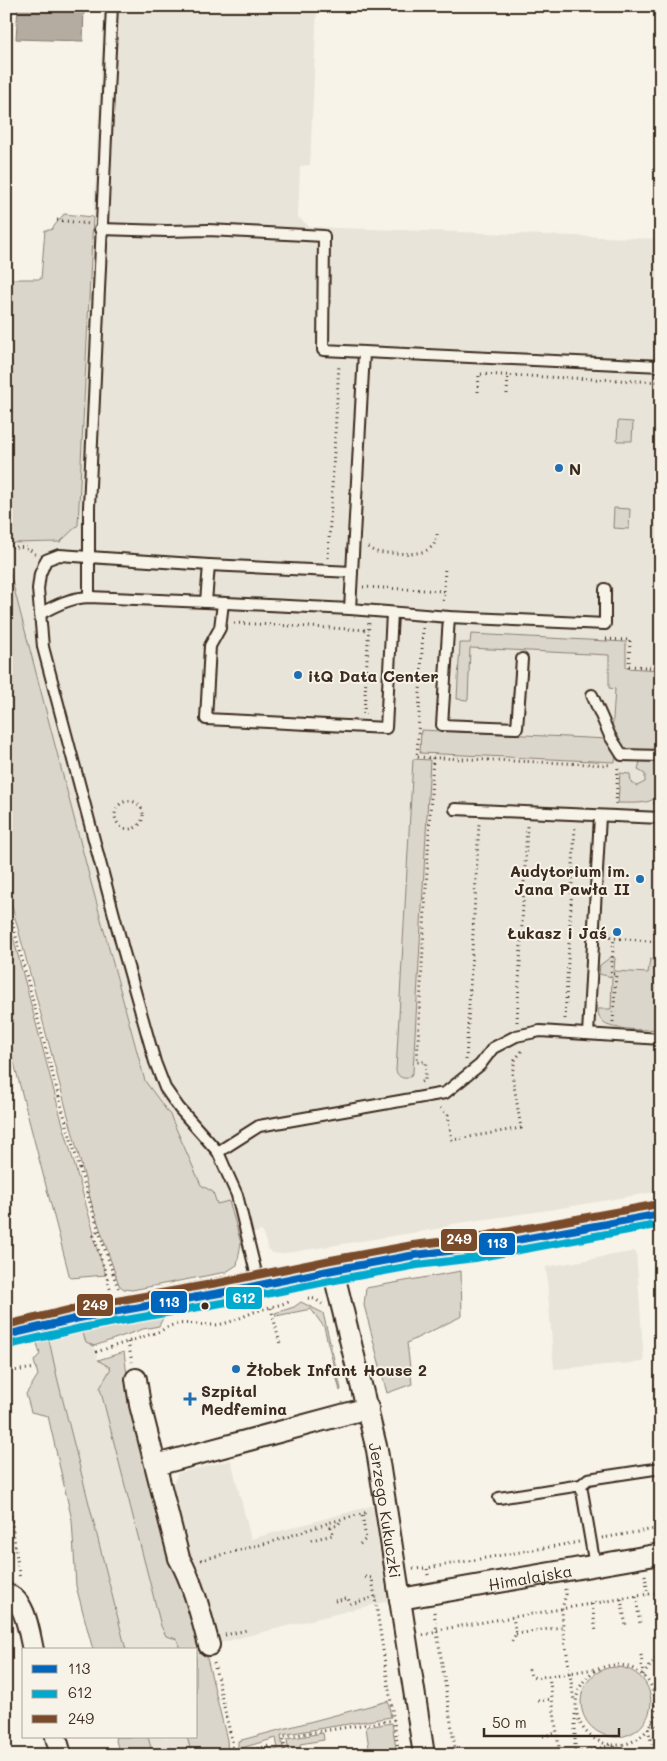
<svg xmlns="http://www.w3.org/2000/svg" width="667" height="1761" font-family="Mali,sans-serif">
<rect width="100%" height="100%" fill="#f7f3e8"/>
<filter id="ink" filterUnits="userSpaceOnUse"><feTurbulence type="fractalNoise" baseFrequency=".02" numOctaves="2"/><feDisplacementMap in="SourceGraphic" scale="10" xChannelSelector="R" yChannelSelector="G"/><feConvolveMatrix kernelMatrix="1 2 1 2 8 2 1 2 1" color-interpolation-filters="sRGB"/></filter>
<g filter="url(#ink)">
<g fill="#e9e4d9">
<polygon points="104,6 317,6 310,165 300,166 298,217 310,227 661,239 661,1191 555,1209 452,1224 443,1228 280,1254 273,1253 268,1249 262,1231 234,1238 172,1191 145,1080 87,867 6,558 6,543 51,543 78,525"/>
<polygon points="636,1251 644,1362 554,1369 546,1267"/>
<polygon points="82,1331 86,1342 94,1346 98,1360 111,1368 196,1613 227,1740 228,1755 120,1755 115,1737 196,1737 196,1650 93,1650 76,1586 72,1520 48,1416 31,1412 26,1394 38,1375 34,1361 40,1354 37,1343"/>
<polygon points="231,1460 251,1539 378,1504 392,1600 215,1644 169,1492 178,1473"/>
</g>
<g fill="#dbd6cb" stroke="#8b8074">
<polygon points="64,214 93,217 78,525 60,542 6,543 6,279 41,279 45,230 51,230"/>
<polygon points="618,421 633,422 632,441 617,441"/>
<polygon points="614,508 630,509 629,529 613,528"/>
<polygon points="6,558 89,875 145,1081 170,1115 201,1185 213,1192 217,1204 229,1201 241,1243 237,1265 226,1272 132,1290 124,1289 119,1285 92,1205 6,884"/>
<polygon points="471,634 626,642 626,668 661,670 661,751 623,749 612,734 615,689 609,688 609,655 470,648 468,700 457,699 460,643 470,643"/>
<polygon points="421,730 608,739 616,750 615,762 420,753"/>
<path d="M 413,759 L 430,760 L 413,1072 L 410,1077 C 404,1080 398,1077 396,1071 Z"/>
<path d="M 640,761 L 661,761 C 661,802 659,804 618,803 L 620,773 L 630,774 L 631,782 L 637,786 L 645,782 L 645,774 L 638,770 Z"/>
<polygon points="6,910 60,1114 94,1233 93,1237 106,1275 70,1278 6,1032"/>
<path d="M 611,957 L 615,958 L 614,971 L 648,973 L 650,959 C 655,961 658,962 661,967 L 660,1021 L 654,1029 C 645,1031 613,1029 605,1024 C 600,1020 598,1015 598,1009 L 611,1009 L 612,977 L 599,974 L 600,965 Z"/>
<polygon points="461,1271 462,1316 407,1343 412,1384 387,1393 364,1305 366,1288"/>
<polygon points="301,1302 323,1313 341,1389 340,1391 324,1327 311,1309 276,1316 275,1313 294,1307"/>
<polygon points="163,1318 159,1326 143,1329 94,1346 86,1342 82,1331 116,1320"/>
<polygon points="49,1340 57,1377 126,1650 93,1650 76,1586 72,1520 48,1416 31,1412 26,1394 38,1375 34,1361 40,1354 37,1343"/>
<polygon points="124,1352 128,1382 196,1613 227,1740 228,1755 192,1755 187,1737 196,1737 196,1650 180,1650 177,1639 166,1636 161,1626 100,1388 111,1368 98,1360"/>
<circle cx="616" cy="1702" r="35"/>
<polygon points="388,1701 391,1717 281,1735 284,1755 251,1755 278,1749 276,1738 238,1749 238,1741"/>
<polygon points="392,1723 397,1755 370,1755 366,1727"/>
<polygon points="323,1733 324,1740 300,1744 301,1755 289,1755 287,1739"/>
<polygon points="115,1737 148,1737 153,1755 120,1755"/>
</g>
<polygon fill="#b4aca0" stroke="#84786c" points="18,6 84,6 83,41 16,39"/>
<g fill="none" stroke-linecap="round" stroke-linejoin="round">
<polyline stroke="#d1cbc0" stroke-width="25" stroke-dasharray="25 12" stroke-linecap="butt" points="34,1329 79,1318"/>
<g stroke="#3b2a1e" stroke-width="14">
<g id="service">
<polyline points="100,229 167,231 208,230 324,236 323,350 661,366"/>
<polyline points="364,353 350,609 449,617 605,624 605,589"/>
<polyline points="89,597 89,507 112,6"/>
<polyline points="206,602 350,609"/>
<polyline points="223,603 220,628 210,646 206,719 386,728 392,613"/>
<path d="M 40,614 C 56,605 70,598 89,597 L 206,602 L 209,565"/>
<polyline points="449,617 442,725 517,728 522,659"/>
<polyline points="592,695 610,736 622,755 661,756"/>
<polyline points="455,809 661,818"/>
<polyline points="588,1034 600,816"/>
<polyline points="218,1152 259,1126 445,1093 480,1065 493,1048 516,1036 540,1031 661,1039"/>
<polyline points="259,1285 237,1195 228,1175 218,1152 179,1108 165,1088 155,1062 123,949 43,647 38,589 40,574 46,560 59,555 209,565 352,572"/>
<polyline points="581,1485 588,1479 661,1468"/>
<polyline points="499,1498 581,1485 595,1566"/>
</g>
</g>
<g stroke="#3b2a1e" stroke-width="24">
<g id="minor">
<path id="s1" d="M 333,1270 L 377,1450 L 424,1755"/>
<path d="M 136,1379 L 140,1405 L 179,1558 C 194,1585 201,1616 209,1645"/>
<polyline points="156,1465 368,1408"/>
<path d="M 6,1594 C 26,1600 29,1633 33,1650"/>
<path id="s2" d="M 400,1599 L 661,1554"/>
<polyline points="56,1737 61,1755"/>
</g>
</g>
<g stroke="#3b2a1e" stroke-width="29">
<g id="tertiary">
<polyline points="79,1318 415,1255 473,1248 661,1214"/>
<polyline points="6,1335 34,1329"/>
</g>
</g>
<g stroke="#3b2a1e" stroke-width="3" stroke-dasharray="1 4" stroke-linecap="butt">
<polyline points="57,220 89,224"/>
<polyline points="478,392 479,374 661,382"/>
<polyline points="507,394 508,375"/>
<polyline points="6,546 27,548 36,554"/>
<path d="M 368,547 C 375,554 385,553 395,553 C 410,554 436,556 437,534"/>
<polyline points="328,558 339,364"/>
<polyline points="363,587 444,591 443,604"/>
<polyline points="444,591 445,566"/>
<polyline points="234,623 369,630"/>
<polyline points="423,628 417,757 612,765"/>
<polyline points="606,639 630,640 629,666 661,668"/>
<polyline points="364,714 369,623"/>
<circle cx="129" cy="815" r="14"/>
<polyline points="616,804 618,766"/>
<polyline points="654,804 660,801 661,798"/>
<path d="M 6,898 C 40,1028 73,1158 117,1285 L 120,1291"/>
<polyline points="607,933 608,935 614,938 661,942"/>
<polyline points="565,1019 575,826"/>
<polyline points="517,1022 527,826"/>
<polyline points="613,1022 616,974 611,974 614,938"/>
<polyline points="466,1060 479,824"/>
<polyline points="421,1082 425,1080 426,1062 417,1062 433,757"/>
<polyline points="440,1108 448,1115 452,1140 521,1128 512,1073 515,1060 523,1049"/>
<polyline points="97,1231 94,1236 111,1291"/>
<polyline points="308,1298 315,1299 322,1304"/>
<polyline points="271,1308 280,1344"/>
<polyline points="128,1342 132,1362"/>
<path d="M 96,1352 L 161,1331 C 175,1320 192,1324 209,1325 C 225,1326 239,1318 254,1312 C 265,1308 277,1306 288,1302 L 291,1300"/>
<polyline points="6,1370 12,1371 36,1368"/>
<polyline points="6,1481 20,1580"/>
<polyline points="602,1538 661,1528"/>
<polyline points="311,1540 333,1535 331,1527 338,1525 341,1520"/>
<polyline points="360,1544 366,1539 362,1514"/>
<polyline points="6,1551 16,1550"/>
<polyline points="201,1560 275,1541 328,1523 368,1512"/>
<polyline points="413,1569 427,1568"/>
<polyline points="428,1575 427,1568 579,1542"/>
<polyline points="645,1575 648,1595"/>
<polyline points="365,1577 372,1578 399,1755"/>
<polyline points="565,1589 566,1594 562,1609 563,1627 574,1701"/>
<polyline points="636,1597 640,1624"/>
<polyline points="621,1599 626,1626"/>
<polyline points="335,1601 348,1598 350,1604 376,1597"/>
<polyline points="592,1604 596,1632"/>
<polyline points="434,1612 456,1755"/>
<polyline points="437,1630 661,1592"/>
<polyline points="516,1634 562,1627"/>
<polyline points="225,1635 247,1630"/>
<polyline points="423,1635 437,1632"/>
<polyline points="512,1641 516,1634 513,1617"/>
<polyline points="641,1655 643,1674"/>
<polyline points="214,1663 232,1741 233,1755"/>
<circle cx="616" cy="1705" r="40"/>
<polyline points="529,1669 531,1676 535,1678 595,1669"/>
<polyline points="643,1675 659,1654 661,1654"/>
<polyline points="549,1676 560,1755"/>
<polyline points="538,1701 552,1699"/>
<polyline points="652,1722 661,1730"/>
<polyline points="648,1729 652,1744"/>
<polyline points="543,1736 557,1733"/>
<polyline points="233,1754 269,1746"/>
<polyline points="286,1755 283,1737 394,1720"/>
<polyline points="566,1755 614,1745 615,1751"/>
<polyline points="575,1755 575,1713"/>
</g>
<use href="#service" stroke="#f7f3e8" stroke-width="10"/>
<use href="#minor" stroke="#f7f3e8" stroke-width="20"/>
<use href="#tertiary" stroke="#f7f3e8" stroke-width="25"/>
<g stroke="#f7f3e8" stroke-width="11">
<polyline id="bus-1" points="6,1335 79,1318 225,1292 333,1270 415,1255 473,1248 661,1214"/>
</g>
<g stroke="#f7f3e8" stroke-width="11">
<polyline id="bus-2" points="8,1345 81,1328 227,1302 335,1280 417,1265 475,1258 661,1224"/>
</g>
<g stroke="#f7f3e8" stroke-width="11">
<polyline id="bus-3" points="6,1325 77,1308 223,1282 331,1260 413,1245 472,1238 659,1204"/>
</g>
<use href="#bus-1" stroke="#0065bd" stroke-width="8"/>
<use href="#bus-2" stroke="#00a9ce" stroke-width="8"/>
<use href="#bus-3" stroke="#7a4b2a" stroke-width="8"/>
</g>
</g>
<g fill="#1f6fb2" stroke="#f7f3e8" stroke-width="2">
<circle cx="559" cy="468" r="5"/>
<circle cx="298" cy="675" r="5"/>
<circle cx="640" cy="879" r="5"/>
<circle cx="617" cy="932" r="5"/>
<circle cx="236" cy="1369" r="5"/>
<path d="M187.5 1391.5h5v5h5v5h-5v5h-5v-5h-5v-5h5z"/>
</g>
<circle fill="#3b2a1e" stroke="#f7f3e8" stroke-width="2" cx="205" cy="1306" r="4.5"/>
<g text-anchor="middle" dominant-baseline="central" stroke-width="4" stroke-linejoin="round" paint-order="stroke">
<g font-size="16" font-weight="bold" fill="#3b2a1e" stroke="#f7f3e8" text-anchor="start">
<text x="569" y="468">N</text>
<text x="308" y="675">itQ Data Center</text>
<text x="630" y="870" text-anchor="end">Audytorium im.<tspan x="630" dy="18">Jana Pawła II</tspan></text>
<text x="607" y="932" text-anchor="end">Łukasz i Jaś</text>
<text x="246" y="1369">Żłobek Infant House 2</text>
<text x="201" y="1390">Szpital<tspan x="201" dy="18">Medfemina</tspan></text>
</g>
<g font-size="16" fill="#3b2a1e" stroke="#f7f3e8">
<text stroke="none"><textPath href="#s1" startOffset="246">Jerzego Kukuczki</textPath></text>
<text stroke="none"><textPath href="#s2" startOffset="132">Himalajska</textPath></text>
</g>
</g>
<g stroke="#f7f3e8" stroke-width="2">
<rect x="440" y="1228" width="38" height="24" rx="5" fill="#7a4b2a"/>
<rect x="478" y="1232" width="38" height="24" rx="5" fill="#0065bd"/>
<rect x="225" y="1286" width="38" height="24" rx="5" fill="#00a9ce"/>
<rect x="150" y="1290" width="38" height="24" rx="5" fill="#0065bd"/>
<rect x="76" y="1293" width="38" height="24" rx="5" fill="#7a4b2a"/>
</g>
<g font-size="14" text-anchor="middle" font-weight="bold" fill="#fff">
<text x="459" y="1244">249</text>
<text x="497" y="1248">113</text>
<text x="244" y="1303">612</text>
<text x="169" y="1307">113</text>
<text x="95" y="1310">249</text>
</g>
<rect width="667" height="1761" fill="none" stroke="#f7f3e8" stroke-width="25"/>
<rect x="12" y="12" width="642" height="1736" fill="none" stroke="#3b2a1e" stroke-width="2" filter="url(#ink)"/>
<rect x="22" y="1648" width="175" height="90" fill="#f7f3e8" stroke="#aca397"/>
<rect x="32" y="1665" width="25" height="8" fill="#0065bd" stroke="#aca397"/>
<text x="68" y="1674" font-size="15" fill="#3b2a1e">113</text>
<rect x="32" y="1690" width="25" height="8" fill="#00a9ce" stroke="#aca397"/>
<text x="68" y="1698" font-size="15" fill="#3b2a1e">612</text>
<rect x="32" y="1715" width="25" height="8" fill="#7a4b2a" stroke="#aca397"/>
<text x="68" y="1724" font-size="15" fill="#3b2a1e">249</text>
<path d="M484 1728v8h135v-8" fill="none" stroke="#3b2a1e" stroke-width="2.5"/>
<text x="492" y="1728" font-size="15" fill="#3b2a1e" stroke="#f7f3e8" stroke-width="4" paint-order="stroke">50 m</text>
</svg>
